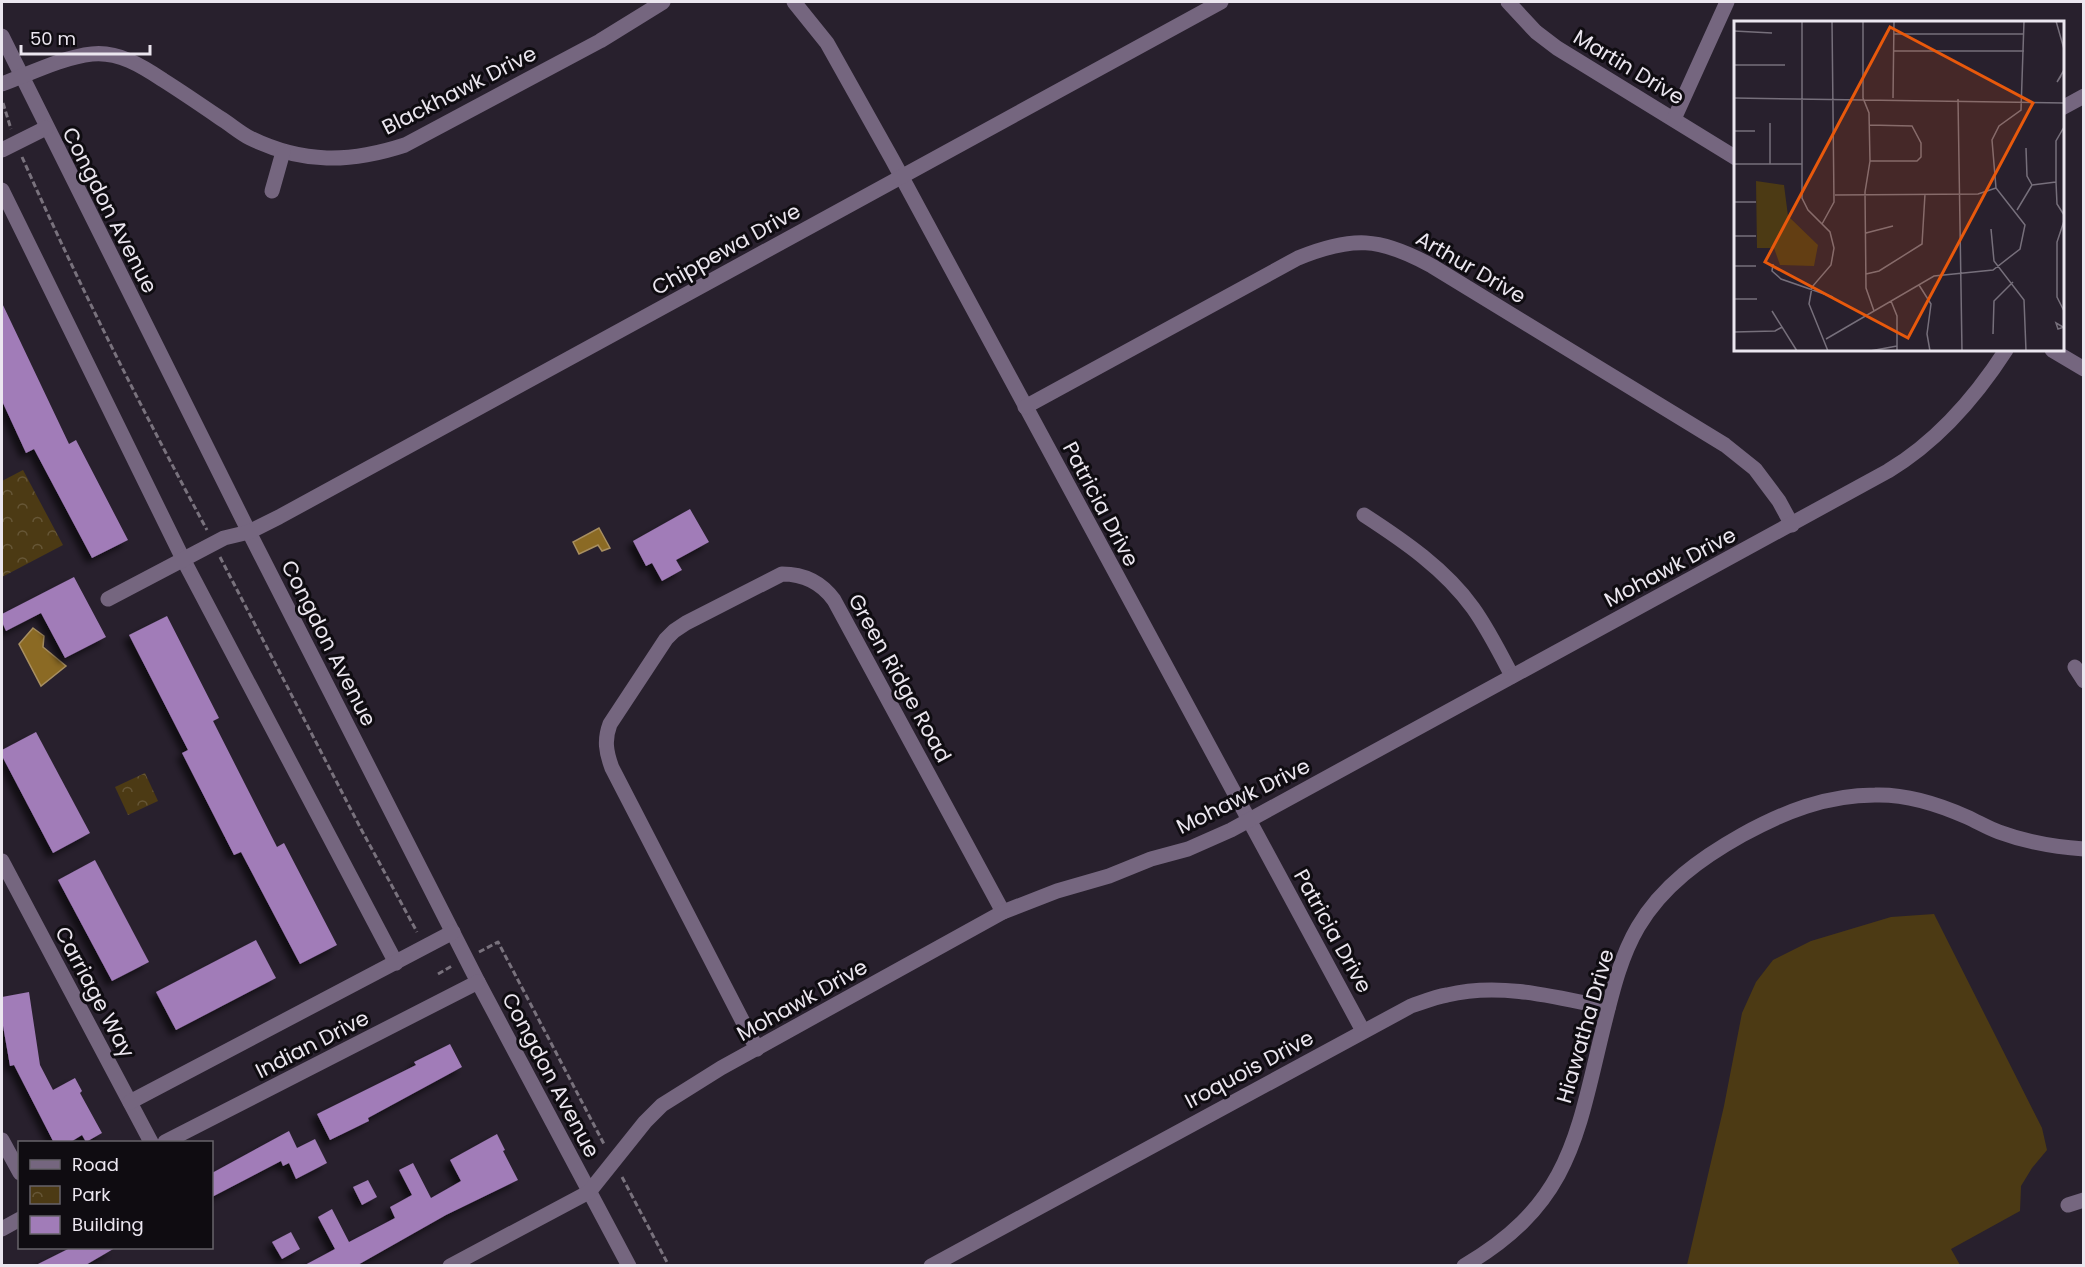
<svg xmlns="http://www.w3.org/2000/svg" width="2085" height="1267" font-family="Poppins,sans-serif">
<defs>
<pattern id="park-crowns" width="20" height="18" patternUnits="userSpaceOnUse" patternTransform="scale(1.5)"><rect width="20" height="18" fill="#4c3a14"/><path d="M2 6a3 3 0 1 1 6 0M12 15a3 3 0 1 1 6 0" fill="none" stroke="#665636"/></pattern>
<filter id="shadow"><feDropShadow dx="-5.5" dy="5.5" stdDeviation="3" flood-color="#0009"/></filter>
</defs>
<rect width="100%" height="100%" fill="#28202d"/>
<polygon fill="#4c3a14" points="1934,914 2042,1128 2047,1150 2032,1168 2021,1186 2020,1211 1951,1249 1960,1265 1687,1265 1724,1106 1742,1013 1756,982 1773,960 1811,941 1891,917"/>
<g fill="url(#park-crowns)">
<polygon points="23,470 63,545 2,577 2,481"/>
<polygon points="145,773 158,801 128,815 115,787"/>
</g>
<g fill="#8b6a24" stroke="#a88f61" stroke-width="1.5">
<polygon points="599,528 610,548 602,551 598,545 579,554 573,542"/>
<polygon points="33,628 44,636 43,647 66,666 41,686 19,644"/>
</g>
<g fill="#a17cb8" filter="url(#shadow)">
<polygon points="2,303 69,444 76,440 128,540 92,558 34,449 26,453 2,401"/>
<polygon points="690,509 709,542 676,560 682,570 662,581 652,563 646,566 633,541"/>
<polygon points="74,577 106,637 65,658 41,613 6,631 2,622 2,614"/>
<polygon points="167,616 219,718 213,721 277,847 284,843 337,945 300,964 241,852 234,855 182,753 188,750 129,635"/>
<polygon points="36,732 90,833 53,853 2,756 2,750"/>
<polygon points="95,860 149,962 112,981 58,880"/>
<polygon points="256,940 276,978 176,1030 156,992"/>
<polygon points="29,992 40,1065 53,1090 75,1078 82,1091 80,1093 102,1133 86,1142 82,1135 69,1143 54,1143 14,1065 10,1066 2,1020 2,997"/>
<polygon points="450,1044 462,1067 368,1118 369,1121 330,1140 317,1114 416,1065 414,1062"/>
<polygon points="289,1131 297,1148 315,1139 327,1163 296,1179 289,1163 283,1166 281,1161 212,1197 212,1173"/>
<polygon points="497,1134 505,1150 503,1151 518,1180 446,1215 356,1266 303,1266 335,1249 318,1217 332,1209 349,1242 395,1218 390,1207 412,1195 399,1170 413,1163 431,1198 461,1181 450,1160"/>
<polygon points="368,1180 377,1197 362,1205 353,1187"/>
<polygon points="291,1232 300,1249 282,1259 272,1242"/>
<polygon points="70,1248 115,1248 84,1266 34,1266"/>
</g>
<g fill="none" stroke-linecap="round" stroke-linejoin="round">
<g stroke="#79727d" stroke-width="3" stroke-dasharray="6 3" stroke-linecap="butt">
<polyline points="3,103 11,129"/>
<path d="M 22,157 C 78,283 141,408 207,530"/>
<polyline points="220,557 361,829 417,932"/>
<polyline points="479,952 498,942 605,1146"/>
<polyline points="438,974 452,966"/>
<polyline points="622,1177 669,1266"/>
</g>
<g stroke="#75667f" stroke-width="15">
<polyline points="794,2 827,43 892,159 1363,1031"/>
<polyline points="1508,2 1536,32 1557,48 1736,158"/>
<polyline points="2,36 249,532 478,982 629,1266"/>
<path d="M 2,84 C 29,74 63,57 92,54 C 118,51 142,66 163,80 C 182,92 201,105 220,118 C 230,124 240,133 250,138 C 303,164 350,163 405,145 L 600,41 L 663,2"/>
<polyline points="2062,108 2084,96"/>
<polyline points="1674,119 1727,2"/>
<polyline points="2,150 46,128"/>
<polyline points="2,190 183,559 396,963"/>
<polyline points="272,191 283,152"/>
<polyline points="2052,350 2084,369"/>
<path d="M 1025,407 L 1298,258 C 1352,236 1380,237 1432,266 L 1725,445 L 1755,469 L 1779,501 L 1792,525"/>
<path d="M 1364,515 C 1404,541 1445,569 1473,608 C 1488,629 1500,653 1512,676"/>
<polyline points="108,599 224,538 249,532 279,517 1221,2"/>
<polyline points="2075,667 2084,681"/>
<polyline points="2,861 151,1142"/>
<path d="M 757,1049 L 612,768 C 606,752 604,740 610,724 L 666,639 L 674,631 L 686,623 L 782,574 C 803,574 821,582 834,600 L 1003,912"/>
<polyline points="130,1102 453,932"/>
<polyline points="2,1140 20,1173"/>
<polyline points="165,1142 478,982"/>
<polyline points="2068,1205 2084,1200"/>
<polyline points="2,1229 20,1219"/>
<path d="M 450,1266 L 589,1192 L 645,1122 L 662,1105 L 721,1068 L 1003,912 L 1057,891 L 1109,876 L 1151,859 L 1188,849 L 1231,830 L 1888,471 C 1938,441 1975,398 2006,350"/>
<path d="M 931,1266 L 1411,1006 C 1423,1002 1435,997 1447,995 C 1500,982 1556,997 1608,1008"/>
<path d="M 1464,1266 C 1573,1202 1577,1133 1605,1021 C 1613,989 1621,956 1638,927 C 1662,886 1701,858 1742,835 C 1784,812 1826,795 1875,795 C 1906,794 1938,804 1967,817 C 1978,822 1988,828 1999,832 C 2026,842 2055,847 2084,849"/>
</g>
</g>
<g text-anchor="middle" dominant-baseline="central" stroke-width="6" stroke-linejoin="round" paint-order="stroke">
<g font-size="21" fill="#ebe6ef" stroke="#0f0c11">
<text transform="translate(1629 67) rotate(31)">Martin Drive</text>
<text transform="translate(459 90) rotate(-27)">Blackhawk Drive</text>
<text transform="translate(110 210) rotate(63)">Congdon Avenue</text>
<text transform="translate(726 249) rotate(-29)">Chippewa Drive</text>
<text transform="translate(1471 267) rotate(30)">Arthur Drive</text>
<text transform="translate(1101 504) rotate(62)">Patricia Drive</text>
<text transform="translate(1670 567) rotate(-28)">Mohawk Drive</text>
<text transform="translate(329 643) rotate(63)">Congdon Avenue</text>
<text transform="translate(900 678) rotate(61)">Green Ridge Road</text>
<text transform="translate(1243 796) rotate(-26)">Mohawk Drive</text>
<text transform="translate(1333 931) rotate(61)">Patricia Drive</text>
<text transform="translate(95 992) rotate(62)">Carriage Way</text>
<text transform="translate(802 1000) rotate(-29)">Mohawk Drive</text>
<text transform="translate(1585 1026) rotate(-74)">Hiawatha Drive</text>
<text transform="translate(312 1044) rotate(-27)">Indian Drive</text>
<text transform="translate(1249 1069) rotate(-28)">Iroquois Drive</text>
<text transform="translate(551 1075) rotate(62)">Congdon Avenue</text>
</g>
</g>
<g transform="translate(1734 21)">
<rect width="330" height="330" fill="#28202d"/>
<path d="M 22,160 L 50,164 L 54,195 L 84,224 L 80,245 L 46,244 L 40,227 L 23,227 Z" fill="#4c3a14"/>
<path fill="none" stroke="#766f7b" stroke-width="1.5" d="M 68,0 L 68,177 L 74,189 L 96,211 L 100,227 L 97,244 L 78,266 L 75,283 L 94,330M 129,0 L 129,77 L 135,92 L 136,140 L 131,171 L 132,267 L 140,290M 322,0 L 330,28M 0,10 L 38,12M 160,13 L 290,13M 160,30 L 290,30M 0,44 L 51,44M 327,55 L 323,61 L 330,49M 0,77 L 330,82M 159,77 L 160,0M 224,78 L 228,330M 36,102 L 36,143M 135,104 L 178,105 L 187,122 L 187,136 L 183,140 L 136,140M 330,106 L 322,120 L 322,161 L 323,183 L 330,194M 0,110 L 21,110M 292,127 L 293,155 L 298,164M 0,143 L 68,143M 101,174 L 244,173 L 262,167M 0,181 L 22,181M 283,189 L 298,164 L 322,161M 330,200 L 323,221 L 323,276 L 330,290M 88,203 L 100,181 L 98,0M 257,208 L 260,240 L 290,279 L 292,330M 132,212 L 159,205M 0,215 L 22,215M 39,243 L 38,250 L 47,258 L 99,276M 0,245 L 22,245M 132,253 L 145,250 L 188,223 L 191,173M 185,264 L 197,283 L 193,313 L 196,330M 0,278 L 23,278M 157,280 L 163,295 L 163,330M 38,290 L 63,330M 329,306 L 322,302 L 324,308 L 330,306M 0,311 L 41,310 L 48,306M 259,313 L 260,280 L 279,261M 92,318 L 200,255 L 259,249 L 286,228 L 291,204 L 262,167 L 258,119 L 265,105 L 287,89 L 290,0M 136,330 L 163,325"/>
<path fill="#e8590c" fill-opacity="0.15" stroke="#e8590c" stroke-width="3" d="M 156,6 L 299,82 L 174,317 L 31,241 Z"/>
<rect width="330" height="330" fill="none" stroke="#ebe6ef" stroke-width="3"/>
</g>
<rect width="2085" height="1267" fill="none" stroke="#ebe6ef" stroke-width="6"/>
<rect x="18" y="1141" width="195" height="108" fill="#0f0c11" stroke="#67636a" stroke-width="1.5"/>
<rect x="30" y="1160" width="30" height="9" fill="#75667f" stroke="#67636a" stroke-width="1.5"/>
<text x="72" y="1171" font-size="18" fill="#ebe6ef">Road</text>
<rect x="30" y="1186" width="30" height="18" fill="url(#park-crowns)" stroke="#67636a" stroke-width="1.5"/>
<text x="72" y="1201" font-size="18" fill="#ebe6ef">Park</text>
<rect x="30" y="1216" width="30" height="18" fill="#a17cb8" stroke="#67636a" stroke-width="1.5"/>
<text x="72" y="1231" font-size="18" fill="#ebe6ef">Building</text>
<path d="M21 45v9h129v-9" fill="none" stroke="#ebe6ef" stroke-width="3"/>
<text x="30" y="45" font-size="18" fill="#ebe6ef" stroke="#0f0c11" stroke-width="4.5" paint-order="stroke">50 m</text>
</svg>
